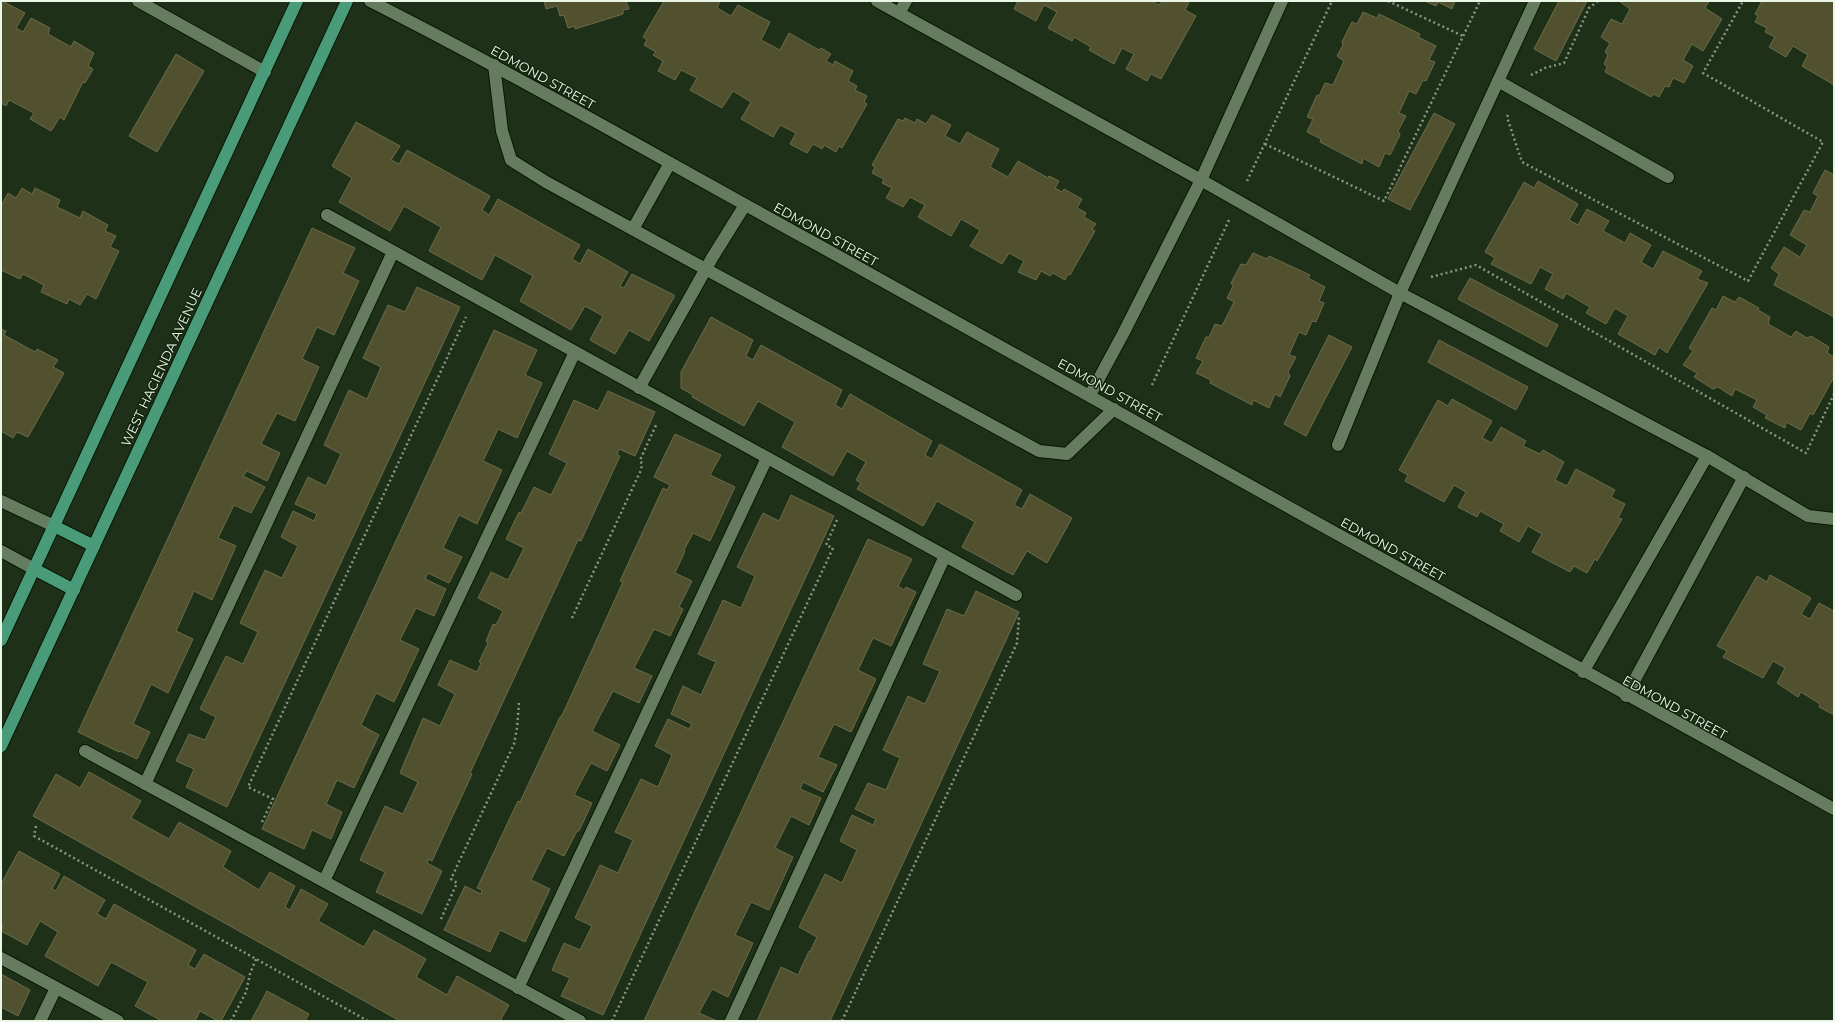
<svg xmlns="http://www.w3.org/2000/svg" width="1835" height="1022" font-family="Montserrat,sans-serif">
<rect width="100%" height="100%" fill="#1e3118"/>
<g fill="#515130" stroke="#6a6b49">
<polygon points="544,1 626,1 629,9 623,10 623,14 575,29 575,26 568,28 564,15 560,16 557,6 546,9"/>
<polygon points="664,1 720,1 717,8 731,16 738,5 770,22 761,40 780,50 789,33 819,50 821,48 831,54 826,61 833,65 835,61 853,71 848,81 857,86 855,90 867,96 864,102 867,104 842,148 839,146 836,152 824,145 822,149 813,144 807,153 790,144 796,133 780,125 773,137 741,119 751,102 733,91 722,108 690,90 697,78 681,70 675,80 658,71 663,61 653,55 656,52 644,45 647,40 643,37"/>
<polygon points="1018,1 1151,1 1159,5 1162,1 1187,1 1189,2 1185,10 1196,16 1161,79 1151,74 1147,81 1126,69 1134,54 1122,48 1114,64 1089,50 1091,47 1074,37 1072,41 1048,28 1057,12 1044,5 1036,21 1014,9"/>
<polygon points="1425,1 1455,1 1452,9 1438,2 1436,6"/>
<polygon points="1559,1 1587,1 1556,61 1534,49"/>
<polygon points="1619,1 1709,1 1705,8 1722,19 1703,51 1692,44 1683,60 1693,66 1684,83 1673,78 1669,87 1665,86 1659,97 1653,94 1651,97 1605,72 1607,67 1604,64 1608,55 1605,52 1610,43 1601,37 1611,19 1622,24 1630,9"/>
<polygon points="1762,1 1834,1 1834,85 1802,66 1808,55 1793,46 1786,57 1769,47 1775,37 1765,32 1767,28 1755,22 1758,16 1755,14"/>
<polygon points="4,2 25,13 16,28 23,32 31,18 50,28 48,34 71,47 74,41 94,53 88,66 93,69 85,83 83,82 64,120 60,117 51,131 30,119 34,113 9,100 6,106 1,103 1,7"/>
<polygon points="1363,12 1377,18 1379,14 1420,34 1418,37 1436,46 1429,60 1435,62 1426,81 1423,80 1416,94 1409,91 1399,113 1406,116 1398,131 1400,135 1390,155 1385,153 1379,167 1363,158 1362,164 1320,142 1321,139 1307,132 1313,119 1307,117 1317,95 1319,96 1325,83 1333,85 1344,61 1337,56 1343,45 1342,42 1352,22 1357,24"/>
<polygon points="176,54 204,71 157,152 129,136"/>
<polygon points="1434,113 1455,124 1410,210 1388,199"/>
<polygon points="932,115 951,125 945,136 960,144 967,132 999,149 990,167 1008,177 1018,161 1048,178 1049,176 1059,181 1055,188 1062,192 1064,189 1082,199 1077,208 1086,213 1084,217 1096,224 1092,229 1095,231 1070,275 1068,274 1065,280 1053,273 1050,276 1041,271 1036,280 1018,272 1024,261 1009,253 1002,264 970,246 980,230 961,219 951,236 918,217 925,205 910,197 903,207 886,198 892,188 882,183 884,179 872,173 875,167 872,165 898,119 903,121 905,118 915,123 917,119 926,124"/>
<polygon points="356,122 400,146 391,160 399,164 407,150 490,196 482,210 489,215 498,199 580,245 572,259 580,264 588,249 628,272 620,286 624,288 632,274 674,295 674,297 649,341 629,330 615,354 590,340 603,316 585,306 571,330 520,301 533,276 495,255 482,280 429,251 441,227 404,206 390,231 339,202 352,178 332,166"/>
<polygon points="1825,170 1834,175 1834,317 1774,285 1779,274 1771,268 1784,247 1800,257 1807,245 1790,235 1804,210 1810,212 1818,196 1813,193"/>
<polygon points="1538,181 1578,204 1569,220 1578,225 1587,209 1609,221 1603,231 1625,243 1630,233 1651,245 1641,262 1653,269 1663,251 1702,271 1697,279 1708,283 1667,353 1659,347 1655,355 1618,334 1628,316 1615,308 1606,324 1586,313 1590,307 1566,293 1563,299 1545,289 1553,274 1540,267 1531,284 1491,264 1495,258 1485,252 1524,182 1534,188"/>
<polygon points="22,188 32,194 35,188 60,200 57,207 80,218 83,211 108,225 105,231 116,236 110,247 119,251 96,299 87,294 80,305 69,299 67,304 41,292 44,285 23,274 20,279 1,270 1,206 8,193 16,198"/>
<polygon points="312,228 355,248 343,273 359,281 334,335 317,327 302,359 319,367 295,421 277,413 261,444 280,453 267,481 247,471 243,476 265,487 251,513 234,505 218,538 236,546 212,600 194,591 176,631 193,639 168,693 151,684 133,724 150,732 137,759 120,751 119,752 78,732"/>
<polygon points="1253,253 1267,259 1269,256 1310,275 1308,278 1325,287 1319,301 1324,303 1316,322 1312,321 1306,335 1299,332 1289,355 1296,357 1288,372 1290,376 1280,397 1275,394 1269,408 1253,400 1252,405 1210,383 1211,380 1196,373 1203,361 1196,358 1206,337 1209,337 1215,324 1222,326 1234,302 1227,298 1233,286 1231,283 1241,264 1246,265"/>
<polygon points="1470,278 1558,325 1547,347 1458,299"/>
<polygon points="417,287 460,307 227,807 186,787 194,769 176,761 189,734 205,740 216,717 200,709 226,656 243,664 258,632 240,623 265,570 282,578 298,546 281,537 293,511 314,521 317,514 295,504 308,477 326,486 341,454 324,445 349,390 367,399 381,367 363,358 388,305 405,312"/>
<polygon points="1723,296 1735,302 1739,297 1759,308 1758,310 1770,317 1768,324 1791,337 1796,331 1807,338 1811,336 1829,347 1827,353 1834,357 1834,369 1832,373 1834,377 1813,415 1810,413 1801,430 1786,422 1785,428 1765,418 1767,415 1753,407 1757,400 1735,389 1732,396 1718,387 1713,389 1694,377 1697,373 1683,365 1693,351 1689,348 1712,308 1716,310"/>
<polygon points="711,317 753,340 746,356 753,360 761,345 842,390 835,405 842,409 850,394 932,441 925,455 932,459 940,444 1022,490 1014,505 1022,509 1030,494 1072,518 1047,563 1027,551 1013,575 962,547 975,522 937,501 923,526 857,489 861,483 856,480 866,462 847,451 833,476 782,447 795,422 758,401 744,426 692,397 693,395 681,388 681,372"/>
<polygon points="1,329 6,331 4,335 35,352 37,349 58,360 53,367 64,373 28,437 17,432 13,438 1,431"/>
<polygon points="494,330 537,350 525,375 542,383 517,438 498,429 483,461 502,470 477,524 459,515 443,548 462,557 449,583 428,573 425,579 446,589 434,616 416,608 400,640 419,649 394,702 376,693 361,725 379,735 354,788 337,780 326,804 342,812 331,839 312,830 304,849 262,829"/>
<polygon points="1329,335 1352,347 1306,436 1284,424"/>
<polygon points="1439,340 1528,387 1516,410 1428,362"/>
<polygon points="608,391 655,412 635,456 619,449 617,454 620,456 581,541 578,540 470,773 472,774 432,861 428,859 427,863 442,871 422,914 376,892 385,872 360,860 385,806 403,814 418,782 400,773 423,718 440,726 455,694 438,685 450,660 477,672 481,663 479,662 488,643 486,641 493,624 496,625 503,611 478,598 491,572 508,580 524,548 506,539 519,512 521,513 534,487 551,495 567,463 549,454 574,400 598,411"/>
<polygon points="1452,399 1492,421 1482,438 1492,443 1501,427 1526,441 1523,446 1540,454 1543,450 1564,462 1555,480 1567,486 1576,469 1615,490 1611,497 1625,504 1618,518 1622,519 1597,561 1595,559 1587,573 1574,566 1570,572 1532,552 1542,534 1528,526 1519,542 1500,531 1504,524 1480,511 1477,517 1458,507 1466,492 1454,485 1444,502 1405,481 1408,475 1399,470 1438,400 1448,406"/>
<polygon points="675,434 721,455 710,475 735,487 710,541 693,533 684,550 685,551 675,573 692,581 679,607 683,609 670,636 654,629 634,668 652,676 639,703 613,691 592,731 620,745 607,771 591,763 574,795 592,803 579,831 577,831 564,856 547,848 531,880 550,889 525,942 500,930 490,952 444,930 465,886 481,894 482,890 477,888 518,801 520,802 560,717 561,717 565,709 623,582 620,581 663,488 667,490 670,485 654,477"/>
<polygon points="791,495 834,516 603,1015 561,996 570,978 552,970 564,943 580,950 592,926 575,918 600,865 618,873 633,840 615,832 641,779 658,787 672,755 655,746 668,719 689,729 692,724 671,714 683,686 701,695 716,662 698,654 723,600 741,608 755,576 737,567 763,513 779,521"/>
<polygon points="868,539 912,559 898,586 904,590 906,587 916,592 891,646 873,638 858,670 876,679 851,732 834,724 818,757 837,765 823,792 803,782 800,789 821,798 809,825 791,816 775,848 793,857 769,910 751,902 735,935 753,943 728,997 712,989 699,1013 717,1021 644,1021"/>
<polygon points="1770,575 1811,598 1801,614 1810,619 1819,603 1834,611 1834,715 1819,707 1820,704 1801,692 1798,697 1777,683 1785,668 1773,661 1763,678 1723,657 1727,651 1717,646 1757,576 1767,582"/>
<polygon points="976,591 1019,612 830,1021 757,1021 781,967 798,975 809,951 810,952 817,937 799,927 825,874 842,883 857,850 840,841 852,815 873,825 876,819 855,809 868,783 886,790 900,758 883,750 908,696 925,704 940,671 923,664 947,609 964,616"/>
<polygon points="89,772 141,801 131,818 169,839 179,822 231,851 223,867 259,890 270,872 295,886 285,907 290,910 301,889 328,904 318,921 364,947 374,930 426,959 416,977 447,995 457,976 509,1005 500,1021 400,1021 33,816 56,774 80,788"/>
<polygon points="19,851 60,874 52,889 56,891 64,876 105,900 97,914 106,919 114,904 196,950 188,965 195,969 204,954 245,977 221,1021 218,1021 200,1011 195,1021 162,1021 135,1006 148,982 111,962 98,986 45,956 58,932 40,921 27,945 1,931 3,926 1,926 1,884"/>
<polygon points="1,974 30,990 18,1016 1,1007"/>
<polygon points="267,991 309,1014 305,1021 251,1021"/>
</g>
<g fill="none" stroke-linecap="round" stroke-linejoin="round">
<g stroke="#071803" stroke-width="14">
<g id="minor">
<polyline points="138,1 265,72"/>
<path d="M 370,1 C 522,78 670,164 820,246 C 1158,433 1495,624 1834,809"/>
<polyline points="877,1 1201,180 1400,293 1707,456 1808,516 1834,519"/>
<polyline points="899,13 906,1"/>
<polyline points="494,65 502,131 511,160 546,182 1039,451 1067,454 1114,409"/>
<polyline points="1498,81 1668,177"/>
<polyline points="327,215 1016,595"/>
<polyline points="633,229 670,163"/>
<polyline points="639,388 712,258 745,205"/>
<polyline points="1090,395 1123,334 1201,180 1282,1"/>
<polyline points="1338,445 1400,293 1535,1"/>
<polyline points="1,501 54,526"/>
<polyline points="1,551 34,569"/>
<polyline points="1583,672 1707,456"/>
<polyline points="1626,696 1744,477"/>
<polyline points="85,751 580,1021"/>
<polyline points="145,784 393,252"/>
<polyline points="324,881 575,352"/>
<polyline points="1,958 118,1021"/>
<polyline points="518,988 767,458"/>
<polyline points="40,1021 56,988"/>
<polyline points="731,1021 945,556"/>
</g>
</g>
<g stroke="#071803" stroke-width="14">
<g id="major">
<polyline points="54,526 94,546"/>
<polyline points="34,569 74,590"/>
<polyline points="1,640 297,1"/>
<polyline points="1,746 347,1"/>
</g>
</g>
<g stroke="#879782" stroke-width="2.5" stroke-dasharray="2 3" stroke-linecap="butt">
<polyline points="1388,1 1463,36"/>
<polyline points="1531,75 1545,68 1564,63 1589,8 1598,1"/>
<polyline points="1508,115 1507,117 1522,162 1748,281 1823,142 1703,73 1743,1"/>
<polyline points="1265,144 1384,201 1480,1"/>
<polyline points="1247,181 1332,1"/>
<polyline points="1431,277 1476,265 1806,453 1834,394"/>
<polyline points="1152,385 1229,220"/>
<polyline points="572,618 641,470 642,464 640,460 657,423"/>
<polyline points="262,822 273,799 248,787 466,317"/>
<polyline points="36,826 34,836 368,1021"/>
<polyline points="441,919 457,883 451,879 514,744 517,728 519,703"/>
<polyline points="231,1021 246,992 250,974 256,959"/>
<polyline points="612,1021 833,548 826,545 837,520"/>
<polyline points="842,1021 1017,643 1019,617"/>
</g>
<use href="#minor" stroke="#667c5f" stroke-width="12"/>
<use href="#major" stroke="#4a9b79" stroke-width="12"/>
</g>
<g text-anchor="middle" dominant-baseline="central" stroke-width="3" stroke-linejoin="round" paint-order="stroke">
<g font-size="13" fill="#eaf6e6" stroke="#14270e">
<text transform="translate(543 77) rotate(29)">EDMOND STREET</text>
<text transform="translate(826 234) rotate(29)">EDMOND STREET</text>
<text transform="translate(161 367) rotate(-65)">WEST HACIENDA AVENUE</text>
<text transform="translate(1110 390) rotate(29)">EDMOND STREET</text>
<text transform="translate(1393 549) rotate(29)">EDMOND STREET</text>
<text transform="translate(1675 707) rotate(29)">EDMOND STREET</text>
</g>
</g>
<rect width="1835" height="1022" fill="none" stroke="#eaf6e6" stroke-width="4"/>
</svg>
